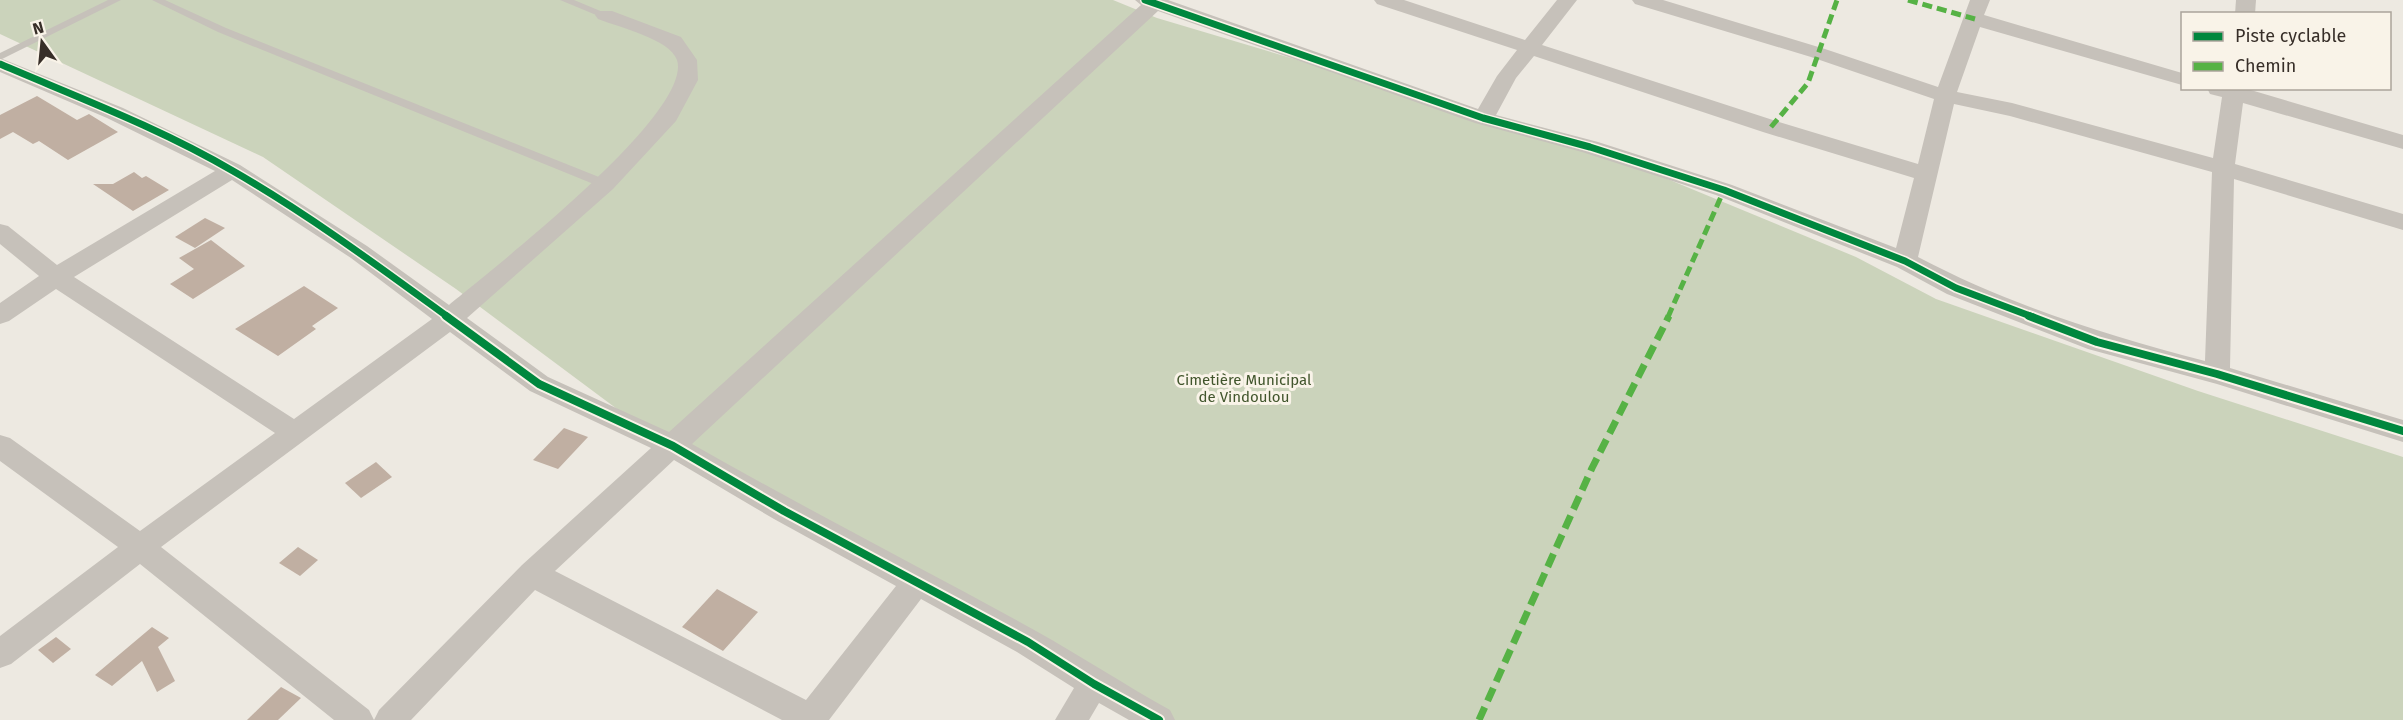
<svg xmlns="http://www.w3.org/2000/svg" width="2403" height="720" font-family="'Fira Sans',sans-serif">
<rect width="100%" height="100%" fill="#ede9e1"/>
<polygon fill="#cbd3bb" points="0,0 1113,0 1157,18 1590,147 1856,257 1936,299 2198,391 2403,457 2403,720 1157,720 656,438 456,289 263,157 0,34"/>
<g fill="#c0afa2">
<polygon points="37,96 77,120 89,114 118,132 68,160 39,141 33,144 13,132 0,139 0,115"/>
<polygon points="134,172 142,178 146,176 169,190 133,211 93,184 113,184"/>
<polygon points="205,218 225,228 195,248 175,237"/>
<polygon points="211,240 245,266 193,299 170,284 194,269 179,258"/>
<polygon points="304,286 338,308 312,326 316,329 278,356 235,329"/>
<polygon points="564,428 588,437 558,469 533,460"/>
<polygon points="376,462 392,477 361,498 345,483"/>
<polygon points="298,547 318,560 300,576 279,563"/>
<polygon points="717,589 758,612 723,651 682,627"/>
<polygon points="152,627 169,638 158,647 175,681 157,692 142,661 112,686 95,675"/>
<polygon points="56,637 71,649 53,663 38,650"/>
<polygon points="281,687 301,698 278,720 247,720"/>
</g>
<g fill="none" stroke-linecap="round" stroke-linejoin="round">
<g fill="#c6c1ba" fill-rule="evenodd">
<polygon points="108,0 121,0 0,60 0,53"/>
<polygon points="152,0 165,0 226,28 609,181 611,184 609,187 601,187 218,32"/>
<polygon points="560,0 574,0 610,15 609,17 601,17"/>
</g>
<g fill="#c6c1ba" fill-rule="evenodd">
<path d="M 1135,0 L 1168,0 L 1478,109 L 1497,76 L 1517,50 L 1377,4 L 1374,0 L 1404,0 L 1525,40 L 1557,0 L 1577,0 L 1542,45 L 1779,122 L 1918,164 L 1934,99 L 1811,57 L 1635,4 L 1632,0 L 1663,0 L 1825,49 L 1938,87 L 1970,0 L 1990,0 L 1984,15 L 2182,73 L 2182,85 L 1980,27 L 1957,92 L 2012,103 L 2213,158 L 2222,97 L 2210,94 L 2207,88 L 2244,88 L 2403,135 L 2403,149 L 2243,103 L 2235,164 L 2403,214 L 2403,230 L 2234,179 L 2230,368 L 2403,420 L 2403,442 L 2217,384 L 2088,349 L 1947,294 L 1897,267 L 1716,195 L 1582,152 L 1475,123 L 1158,11 L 692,444 C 806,509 922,568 1036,631 C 1081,656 1125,685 1170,710 L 1175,720 L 1129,720 L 1099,703 L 1089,720 L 1055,720 L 1074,688 L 1017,652 L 921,599 L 829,720 L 782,720 L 535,590 L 411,720 L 374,720 L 379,710 L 522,565 L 651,448 L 530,391 L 450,332 L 161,547 L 369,710 L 374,720 L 334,720 L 140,564 L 11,664 L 0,668 L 0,636 L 118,547 L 0,461 L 0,435 L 10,438 L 140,531 L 275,433 L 56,289 L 9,321 L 0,324 L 0,303 L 39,276 L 0,244 L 0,224 L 8,226 L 57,265 L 215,171 L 107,118 L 0,72 L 0,58 L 123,108 L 240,165 L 367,246 L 449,305 C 491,270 694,113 677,60 C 670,39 618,27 598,19 L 595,15 L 598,11 L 612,11 L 681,37 L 697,60 L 698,80 L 676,121 L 613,189 L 467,318 L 548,377 L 669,432 L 1141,5 ZM 1534,56 L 1763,132 L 1914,178 L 1896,248 L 1732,185 L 1598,142 L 1496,115 L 1516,78 ZM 1954,104 L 2010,116 L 2212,172 L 2205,361 C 2106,335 2009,305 1918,257 ZM 232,180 L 351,258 L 432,319 L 294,419 L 74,277 ZM 674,460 L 774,519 L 896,586 L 806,700 L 555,571 Z"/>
<polygon points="2236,0 2256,0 2255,14 2235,14"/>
</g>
<g stroke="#56b245" stroke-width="5" stroke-dasharray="10 5" stroke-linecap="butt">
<polyline points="1908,0 1975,19"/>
<polyline points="1771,127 1808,83 1837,0"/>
<polyline points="1668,317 1724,190"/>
</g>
<polyline stroke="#56b245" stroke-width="7" stroke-dasharray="14 7" stroke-linecap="butt" points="1479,720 1592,468 1669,316"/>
<g stroke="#f9f3e8" stroke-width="10">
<g id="cycleway-far1">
<polyline points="1145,0 1483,118 1590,147 1724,190 1905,261 1956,288 2033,317"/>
<path d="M 0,64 C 77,97 160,128 233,171 C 308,214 378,266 448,317"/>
</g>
</g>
<g stroke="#f9f3e8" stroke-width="12">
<g id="cycleway">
<polyline points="446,316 539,384 673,446 784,511 1028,642 1094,684 1159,720"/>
<polyline points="2029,316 2097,342 2217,374 2403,431"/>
</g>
</g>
<use href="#cycleway-far1" stroke="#00873e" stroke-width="7"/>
<use href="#cycleway" stroke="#00873e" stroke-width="8"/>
</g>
<g text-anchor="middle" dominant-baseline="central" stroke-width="6" stroke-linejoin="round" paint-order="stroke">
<g font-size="15" fill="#41552c" stroke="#f9f3e8">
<text x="1244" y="380">Cimetière Municipal<tspan x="1244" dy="17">de Vindoulou</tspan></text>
</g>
</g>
<rect x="2181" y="12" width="210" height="78" fill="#f9f3e8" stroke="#aba49b" stroke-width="1.5"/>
<rect x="2193" y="32" width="30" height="9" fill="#00873e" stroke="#aba49b" stroke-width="1.5"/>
<text x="2235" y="42" font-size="18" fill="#372e28">Piste cyclable</text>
<rect x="2193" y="62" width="30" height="9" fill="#56b245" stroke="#aba49b" stroke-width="1.5"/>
<text x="2235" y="72" font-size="18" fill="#372e28">Chemin</text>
<g transform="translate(42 42) rotate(345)" stroke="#f9f3e8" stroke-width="4.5" paint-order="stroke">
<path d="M0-4.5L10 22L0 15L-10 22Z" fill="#372e28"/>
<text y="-9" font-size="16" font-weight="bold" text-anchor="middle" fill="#372e28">N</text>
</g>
</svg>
